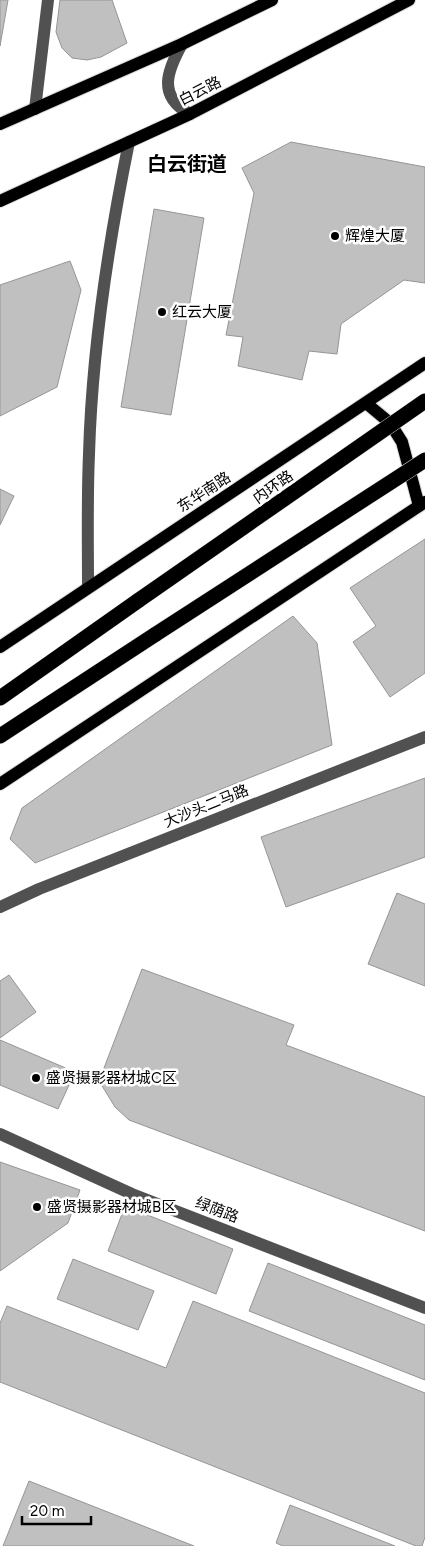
<svg xmlns="http://www.w3.org/2000/svg" width="425" height="1546" font-family="Figtree,'Noto Sans SC',sans-serif">
<rect width="100%" height="100%" fill="#fff"/>
<g fill="#c0c0c0" stroke="#959595">
<polygon points="0,0 8,0 0,46"/>
<polygon points="60,0 112,0 127,43 101,57 87,60 72,58 62,48 56,32"/>
<polygon points="291,142 425,167 425,283 404,280 341,324 337,354 309,351 302,380 238,366 243,337 226,335 254,193 242,168"/>
<polygon points="154,209 204,218 171,415 121,407"/>
<polygon points="70,261 81,290 57,387 0,416 0,285"/>
<polygon points="0,489 14,496 0,525"/>
<polygon points="425,539 425,673 390,697 353,642 376,626 350,588"/>
<polygon points="293,616 317,643 332,745 35,863 10,839 22,808"/>
<polygon points="425,778 425,857 286,907 261,837"/>
<polygon points="397,893 425,904 425,986 368,964"/>
<polygon points="142,969 294,1025 286,1045 425,1097 425,1231 129,1120 115,1107 99,1081"/>
<polygon points="9,975 36,1012 0,1038 0,981"/>
<polygon points="0,1040 75,1072 58,1109 0,1085"/>
<polygon points="0,1162 80,1190 68,1223 0,1271"/>
<polygon points="125,1206 233,1249 216,1294 108,1251"/>
<polygon points="73,1259 154,1291 138,1330 57,1299"/>
<polygon points="268,1263 425,1325 425,1380 249,1311"/>
<polygon points="193,1301 425,1393 425,1537 422,1546 416,1546 0,1382 0,1323 7,1306 166,1368"/>
<polygon points="29,1481 194,1546 3,1546"/>
<polygon points="290,1505 395,1546 283,1546 276,1543"/>
</g>
<g fill="none" stroke-linecap="round" stroke-linejoin="round">
<g stroke="#dbdbdb" stroke-width="14">
<g id="major">
<polyline points="0,124 182,44 272,0"/>
<polyline points="0,201 190,114 409,0"/>
<polyline points="366,403 390,423 402,442 419,506"/>
<polyline points="0,647 425,363"/>
<polyline points="0,784 425,502"/>
</g>
</g>
<g stroke="#dbdbdb" stroke-width="16">
<g id="highway">
<polyline points="0,698 139,600"/>
<polyline points="0,736 156,634"/>
</g>
</g>
<g stroke="#515151" stroke-width="12">
<path d="M 182,44 C 167,71 157,96 190,114"/>
<polyline points="35,109 48,0"/>
<path d="M 88,587 C 88,543 87,499 89,454 C 92,349 108,245 129,142"/>
<polyline points="0,907 39,889 425,737"/>
<polyline points="0,1134 132,1194 425,1308"/>
</g>
<use href="#major" stroke="#000" stroke-width="12"/>
<use href="#highway" stroke="#000" stroke-width="15"/>
<g stroke="#dbdbdb" stroke-width="16" stroke-linecap="butt">
<g id="highway-bridge">
<polyline points="139,600 425,401"/>
<polyline points="156,634 425,460"/>
</g>
</g>
<use href="#highway-bridge" stroke="#000" stroke-width="15"/>
</g>
<g fill="#000" stroke="#fff" stroke-width="2">
<circle cx="335" cy="236" r="5"/>
<circle cx="162" cy="312" r="5"/>
<circle cx="36" cy="1078" r="5"/>
<circle cx="37" cy="1207" r="5"/>
</g>
<g text-anchor="middle" dominant-baseline="central" stroke-width="5" stroke-linejoin="round" paint-order="stroke">
<g font-size="15" fill="#000" stroke="#fff">
<text transform="translate(200 91) rotate(-27)">白云路</text>
<text transform="translate(273 487) rotate(-35)">内环路</text>
<text transform="translate(204 492) rotate(-33)">东华南路</text>
<text transform="translate(206 806) rotate(-22)">大沙头二马路</text>
<text transform="translate(217 1210) rotate(21)">绿荫路</text>
</g>
<g font-size="15" fill="#000" stroke="#fff" text-anchor="start">
<text x="345" y="236">辉煌大厦</text>
<text x="172" y="312">红云大厦</text>
<text x="46" y="1078">盛贤摄影器材城C区</text>
<text x="47" y="1207">盛贤摄影器材城B区</text>
</g>
<g font-size="20" font-weight="bold" fill="#000" stroke="#fff">
<text x="187" y="164">白云街道</text>
</g>
</g>
<path d="M22 1516v8h69v-8" fill="none" stroke="#000000" stroke-width="2.5"/>
<text x="30" y="1516" font-size="15" fill="#000000" stroke="#ffffff" stroke-width="4" paint-order="stroke">20 m</text>
</svg>
